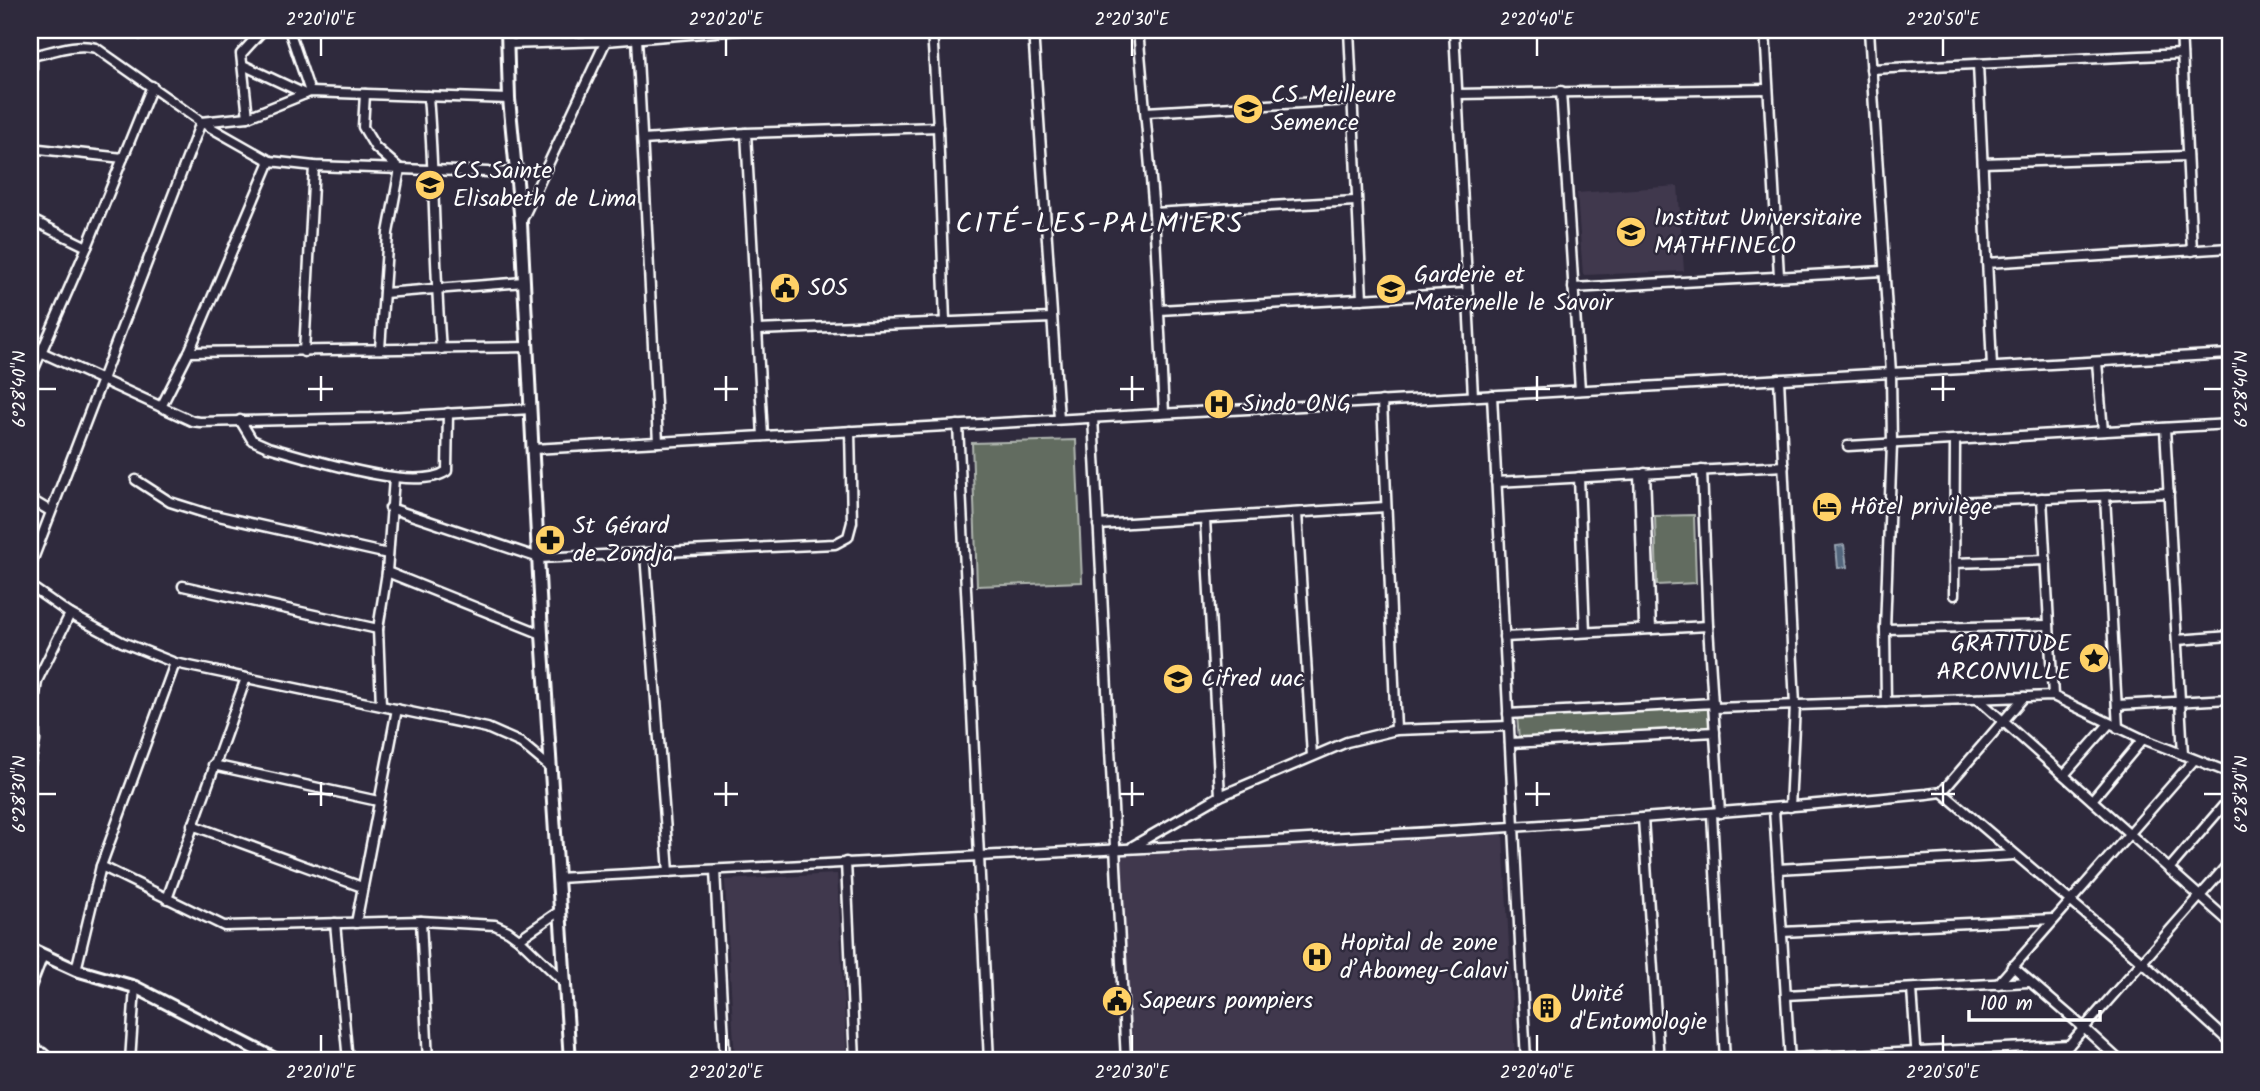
<svg xmlns="http://www.w3.org/2000/svg" width="2260" height="1091" font-family="Kalam,sans-serif">
<rect width="100%" height="100%" fill="#2f2a3d"/>
<filter id="ink" filterUnits="userSpaceOnUse"><feTurbulence type="fractalNoise" baseFrequency=".0143" numOctaves="2"/><feDisplacementMap in="SourceGraphic" scale="14" xChannelSelector="R" yChannelSelector="G"/><feConvolveMatrix kernelMatrix="1 2 1 2 8 2 1 2 1" color-interpolation-filters="sRGB"/></filter>
<g filter="url(#ink)">
<g fill="#41394e">
<polygon points="1678,186 1684,271 1583,275 1577,193"/>
<polygon points="1503,833 1515,1061 1131,1061 1120,852"/>
<polygon points="837,874 847,1061 735,1061 725,880"/>
</g>
<g fill="#626c60" stroke="#b0b6b0" stroke-width="2">
<polygon points="1076,440 1082,582 977,586 972,443"/>
<polygon points="1694,515 1696,583 1657,585 1655,516"/>
<polygon points="1709,706 1710,730 1519,739 1517,716"/>
</g>
<polygon fill="#52667d" stroke="#97a3b1" stroke-width="2" points="1844,545 1847,567 1838,568 1836,546"/>
<g fill="none" stroke-linecap="round" stroke-linejoin="round">
<g stroke="#fff" stroke-width="13">
<g id="minor">
<polyline points="289,30 310,92"/>
<polyline points="932,30 938,127 945,322"/>
<polyline points="1033,30 1059,419"/>
<polyline points="1138,30 1154,213 1164,413"/>
<polyline points="1349,30 1362,299"/>
<polyline points="1454,30 1473,396"/>
<polyline points="1765,30 1779,276"/>
<polyline points="1869,30 1891,373 1892,444 1885,629 1886,702"/>
<polyline points="2181,30 2192,251"/>
<polyline points="140,34 141,30"/>
<polyline points="637,38 658,442"/>
<polyline points="507,44 606,41 740,30"/>
<polyline points="30,53 32,56 31,148"/>
<path d="M 32,56 C 52,52 76,42 96,48 L 201,122 L 270,161 L 314,166 L 517,173"/>
<polyline points="1978,64 1992,367"/>
<polyline points="243,65 305,94"/>
<polyline points="1871,69 2182,54"/>
<polyline points="1561,91 1580,390"/>
<polyline points="365,94 363,127 375,147 400,169 388,233 380,349"/>
<polyline points="1458,94 1768,89"/>
<path d="M 428,96 C 435,180 434,265 441,349"/>
<polyline points="1146,112 1351,100"/>
<polyline points="248,117 241,54 263,30"/>
<polyline points="201,122 248,117 310,92 509,99"/>
<polyline points="746,133 763,436"/>
<polyline points="643,140 746,133 938,127"/>
<polyline points="30,148 123,158"/>
<polyline points="1983,163 2187,156"/>
<polyline points="1154,213 1355,201"/>
<polyline points="30,219 87,247"/>
<polyline points="522,220 611,30"/>
<polyline points="1987,263 2230,248"/>
<polyline points="1573,288 1883,271"/>
<polyline points="384,293 524,282"/>
<polyline points="1159,310 1468,293"/>
<polyline points="757,330 1052,318"/>
<polyline points="30,347 192,421 200,422 371,418 531,409"/>
<polyline points="189,352 527,347"/>
<polyline points="304,352 314,166"/>
<polyline points="2097,362 2103,431"/>
<polyline points="30,378 87,247 152,86"/>
<polyline points="1779,379 1795,705 1790,807"/>
<polyline points="1492,395 1526,1061"/>
<polyline points="1382,401 1396,730"/>
<polyline points="161,407 189,352 270,161"/>
<polyline points="1093,417 1126,1061"/>
<path d="M 240,420 L 252,440 L 268,447 C 307,457 415,494 447,471 L 448,413"/>
<polyline points="2229,424 2230,443"/>
<polyline points="958,425 989,1061"/>
<polyline points="2165,428 2183,755"/>
<polyline points="1848,446 2230,424"/>
<polyline points="533,449 2230,354"/>
<polyline points="1702,470 1708,626 1720,813"/>
<polyline points="1645,473 1651,629"/>
<polyline points="1639,474 1644,624"/>
<polyline points="1579,477 1585,632"/>
<polyline points="136,480 170,502 205,513 388,554"/>
<polyline points="1496,482 1784,466"/>
<polyline points="2105,496 2118,728"/>
<polyline points="2042,498 2053,696"/>
<polyline points="30,499 50,511"/>
<polyline points="1955,502 2169,493"/>
<polyline points="390,508 539,558 835,544 848,537 852,522 850,431"/>
<polyline points="1297,513 1312,756"/>
<polyline points="1205,519 1220,796"/>
<polyline points="1098,525 1386,507"/>
<polyline points="645,554 669,872"/>
<polyline points="1954,563 2046,560"/>
<polyline points="30,567 201,122"/>
<polyline points="387,572 542,634"/>
<polyline points="30,586 70,614 122,642 175,663 487,728 521,743 551,768"/>
<polyline points="183,586 378,629"/>
<polyline points="1954,595 1955,440"/>
<polyline points="1885,629 2049,625"/>
<polyline points="1504,637 1708,626"/>
<polyline points="2177,640 2230,636"/>
<polyline points="1978,699 2230,923"/>
<polyline points="381,705 378,629 387,572 394,478"/>
<polyline points="2117,705 2230,699"/>
<polyline points="1714,708 2053,696 2143,739 2230,773"/>
<polyline points="1508,714 1714,703"/>
<polyline points="1510,743 1715,732"/>
<polyline points="30,764 35,741 34,702 37,681 70,614"/>
<polyline points="213,765 378,801"/>
<polyline points="2064,775 2109,724"/>
<polyline points="1942,792 2142,962 2230,1042"/>
<polyline points="2092,800 2143,739"/>
<polyline points="1774,809 1790,1061"/>
<polyline points="1712,814 1725,1061"/>
<polyline points="1643,818 1659,1061"/>
<polyline points="192,825 362,887"/>
<polyline points="1133,846 1220,796 1347,742 1396,730 1509,726"/>
<polyline points="846,862 855,1061"/>
<polyline points="101,866 224,926 421,921 495,925 508,931 519,939 566,984"/>
<polyline points="1778,869 2015,855"/>
<polyline points="2169,869 2230,798"/>
<polyline points="715,870 725,1061"/>
<path d="M 558,878 C 1014,852 1472,838 1927,794 L 1942,792 L 2024,697"/>
<polyline points="167,899 246,678"/>
<polyline points="421,921 428,1061"/>
<polyline points="335,923 348,1061"/>
<polyline points="356,923 397,709"/>
<polyline points="1782,932 2053,919"/>
<polyline points="519,939 561,910"/>
<polyline points="2012,966 2084,1028 2120,1061"/>
<polyline points="76,970 101,866 175,663"/>
<polyline points="1998,984 2194,760"/>
<polyline points="30,989 43,955"/>
<polyline points="1912,989 1917,1061"/>
<polyline points="1786,995 2029,982"/>
<polyline points="30,1046 43,1053 52,1061"/>
<polyline points="1790,1058 2069,1045"/>
<polyline points="130,1061 135,987"/>
<polyline points="2055,1061 2230,862"/>
</g>
</g>
<g stroke="#fff" stroke-width="16">
<g id="tertiary">
<polyline points="507,30 509,99 521,223 542,634 570,1061"/>
<polyline points="30,949 76,970 135,987 279,1061"/>
</g>
</g>
<use href="#minor" stroke="#2f2a3d" stroke-width="8"/>
<use href="#tertiary" stroke="#2f2a3d" stroke-width="10"/>
</g>
</g>
<path fill="none" stroke="#fff" stroke-width="2.5" d="M 321,38 L 321,56M 726,38 L 726,56M 1132,38 L 1132,56M 1537,38 L 1537,56M 1943,38 L 1943,56M 321,376 L 321,401M 726,376 L 726,401M 1132,376 L 1132,401M 1537,376 L 1537,401M 1943,376 L 1943,401M 38,389 L 56,389M 308,389 L 333,389M 714,389 L 738,389M 1120,389 L 1144,389M 1525,389 L 1550,389M 1931,389 L 1955,389M 2204,389 L 2222,389M 321,782 L 321,806M 726,782 L 726,806M 1132,782 L 1132,806M 1537,782 L 1537,806M 1943,782 L 1943,806M 38,794 L 56,794M 308,794 L 333,794M 714,794 L 738,794M 1120,794 L 1144,794M 1525,794 L 1550,794M 1931,794 L 1955,794M 2204,794 L 2222,794M 321,1035 L 321,1052M 726,1035 L 726,1052M 1132,1035 L 1132,1052M 1537,1035 L 1537,1052M 1943,1035 L 1943,1052"/>
<defs>
<g id="school-disc" transform="scale(1.575)"><circle r="9.5" fill="#ffd166" stroke="#2f2a3d"/><path d="M0-5L7-2L0 1L-7-2ZM-4 1L0 2.5L4 1V4Q0 6-4 4Z" fill="#111"/></g>
<g id="civic-disc" transform="scale(1.575)"><circle r="9.5" fill="#ffd166" stroke="#2f2a3d"/><path d="M-.6-6.5H3V-4.5H.6V-3L4-1V1h2V6H-6V1h2V-1L-.6-3ZM-1.2 2.5V6h2.4V2.5Z" fill="#111"/></g>
<g id="hospital-disc" transform="scale(1.575)"><circle r="9.5" fill="#ffd166" stroke="#2f2a3d"/><path d="M-5-5h3v3.5h4V-5h3V5h-3V1.5h-4V5h-3Z" fill="#111"/></g>
<g id="hotel-disc" transform="scale(1.575)"><circle r="9.5" fill="#ffd166" stroke="#2f2a3d"/><path d="M-6-4.5h1.5V1H6V5H4.5V3h-9V5H-6ZM-4 0a1.8 1.8 0 1 1 3.6 0ZM.5 0V-2.5h3Q6-2.5 6 0Z" fill="#111"/></g>
<g id="pharmacy-disc" transform="scale(1.575)"><circle r="9.5" fill="#ffd166" stroke="#2f2a3d"/><path d="M-2-6h4v4h4v4h-4v4h-4v-4h-4v-4h4Z" fill="#111"/></g>
<g id="sight-disc" transform="scale(1.575)"><circle r="9.5" fill="#ffd166" stroke="#2f2a3d"/><path d="M0-6L1.8-2.2L6-1.7L2.9 1.2L3.7 5.4L0 3.3L-3.7 5.4L-2.9 1.2L-6-1.7L-1.8-2.2Z" fill="#111"/></g>
<g id="university-disc" transform="scale(1.575)"><circle r="9.5" fill="#ffd166" stroke="#2f2a3d"/><path d="M0-5L7-2L0 1L-7-2ZM-4 1L0 2.5L4 1V4Q0 6-4 4Z" fill="#111"/></g>
<g id="building-disc" transform="scale(1.575)"><circle r="9.5" fill="#ffd166" stroke="#2f2a3d"/><path d="M-4-6H4V6H1V3H-1V6H-4ZM-2.5-4.3h1.7v1.8h-1.7ZM.8-4.3h1.7v1.8H.8ZM-2.5-1h1.7V.8h-1.7ZM.8-1h1.7V.8H.8Z" fill="#111"/></g>
</defs>
<g fill-rule="evenodd">
<use href="#school-disc" x="1248" y="109"/>
<use href="#school-disc" x="430" y="185"/>
<use href="#school-disc" x="1631" y="232"/>
<use href="#civic-disc" x="785" y="288"/>
<use href="#school-disc" x="1391" y="289"/>
<use href="#hospital-disc" x="1219" y="404"/>
<use href="#hotel-disc" x="1827" y="507"/>
<use href="#pharmacy-disc" x="550" y="540"/>
<use href="#sight-disc" x="2094" y="658"/>
<use href="#university-disc" x="1178" y="679"/>
<use href="#hospital-disc" x="1317" y="957"/>
<use href="#civic-disc" x="1117" y="1001"/>
<use href="#building-disc" x="1547" y="1008"/>
</g>
<g text-anchor="middle" dominant-baseline="central" stroke-width="5" stroke-linejoin="round" paint-order="stroke">
<g font-size="24" fill="#fff" stroke="#2f2a3d" text-anchor="start">
<text x="1271" y="95">CS Meilleure<tspan x="1271" dy="28">Semence</tspan></text>
<text x="453" y="171">CS Sainte<tspan x="453" dy="28">Elisabeth de Lima</tspan></text>
<text x="1654" y="218">Institut Universitaire<tspan x="1654" dy="28">MATHFINECO</tspan></text>
<text x="1414" y="275">Garderie et<tspan x="1414" dy="28">Maternelle le Savoir</tspan></text>
<text x="808" y="288">SOS</text>
<text x="1242" y="404">Sindo ONG</text>
<text x="1850" y="507">Hôtel privilège</text>
<text x="573" y="526">St Gérard<tspan x="573" dy="28">de Zondja</tspan></text>
<text x="2071" y="644" text-anchor="end">GRATITUDE<tspan x="2071" dy="28">ARCONVILLE</tspan></text>
<text x="1201" y="679">Cifred uac</text>
<text x="1340" y="943">Hopital de zone<tspan x="1340" dy="28">d’Abomey-Calavi</tspan></text>
<text x="1570" y="994">Unité<tspan x="1570" dy="28">d'Entomologie</tspan></text>
<text x="1140" y="1001">Sapeurs pompiers</text>
</g>
<g font-size="28" letter-spacing="2" fill="#fff" stroke="#2f2a3d">
<text x="1100" y="224">CITÉ-LES-PALMIERS</text>
</g>
</g>
<rect width="2260" height="1091" fill="none" stroke="#2f2a3d" stroke-width="77"/>
<path d="M1969 1010v10h131v-10" fill="none" stroke="#ffffff" stroke-width="3.5"/>
<text x="1980" y="1010" font-size="21" fill="#ffffff" stroke="#2f2a3d" stroke-width="5" paint-order="stroke">100 m</text>
<rect x="38" y="38" width="2184" height="1014" fill="none" stroke="#fff" stroke-width="2.5"/>
<g font-size="18" text-anchor="middle" fill="#fff">
<text x="321" y="25">2°20'10"E</text>
<text x="726" y="25">2°20'20"E</text>
<text x="1132" y="25">2°20'30"E</text>
<text x="1537" y="25">2°20'40"E</text>
<text x="1943" y="25">2°20'50"E</text>
<text transform="translate(19 389) rotate(-90)" y="6">6°28'40"N</text>
<text transform="translate(2241 389) rotate(-90)" y="6">6°28'40"N</text>
<text transform="translate(19 794) rotate(-90)" y="6">6°28'30"N</text>
<text transform="translate(2241 794) rotate(-90)" y="6">6°28'30"N</text>
<text x="321" y="1078">2°20'10"E</text>
<text x="726" y="1078">2°20'20"E</text>
<text x="1132" y="1078">2°20'30"E</text>
<text x="1537" y="1078">2°20'40"E</text>
<text x="1943" y="1078">2°20'50"E</text>
</g>
</svg>
